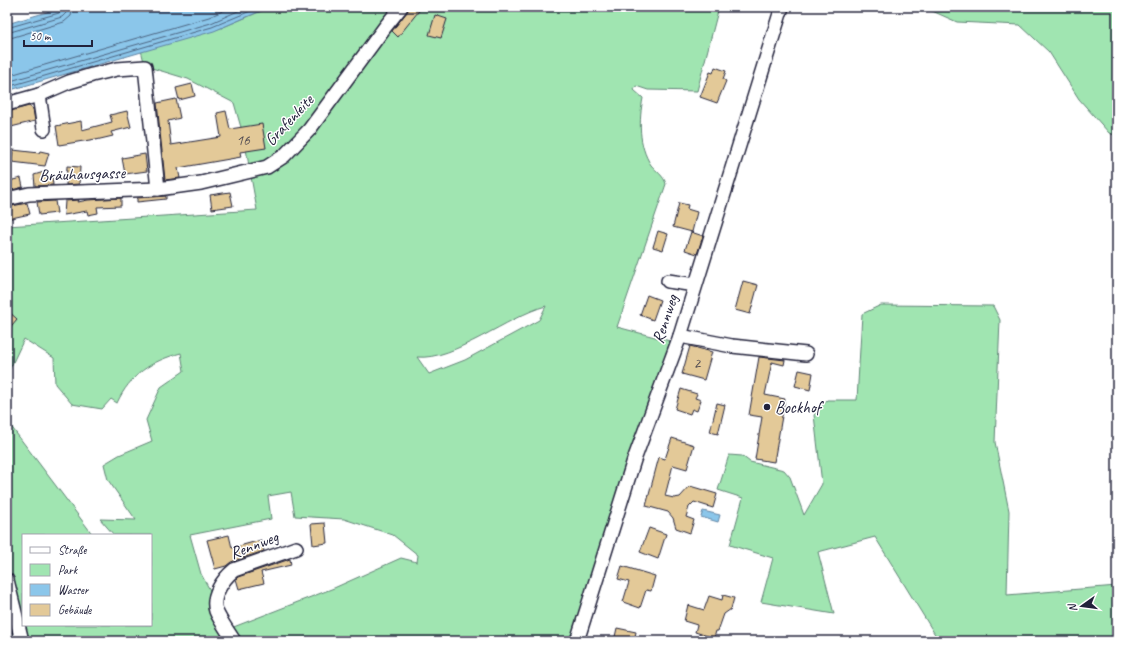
<svg xmlns="http://www.w3.org/2000/svg" width="1124" height="648" font-family="Caveat,sans-serif">
<rect width="100%" height="100%" fill="#fff"/>
<filter id="ink" filterUnits="userSpaceOnUse"><feTurbulence type="fractalNoise" baseFrequency=".025" numOctaves="2"/><feDisplacementMap in="SourceGraphic" scale="8" xChannelSelector="R" yChannelSelector="G"/><feConvolveMatrix kernelMatrix="1 2 1 2 8 2 1 2 1" color-interpolation-filters="sRGB"/></filter>
<g filter="url(#ink)">
<g fill="#a0e5b1" stroke="#618476" fill-rule="evenodd">
<path d="M 271,7 L 719,7 L 697,91 L 648,90 L 636,86 L 634,90 L 643,98 C 639,120 638,145 651,165 C 656,171 664,176 666,184 L 617,327 L 670,341 L 573,641 L 7,641 L 7,421 L 93,535 L 23,535 L 23,625 L 151,625 L 151,575 L 152,574 L 151,572 L 151,535 L 114,535 L 100,519 L 136,520 L 108,480 L 104,464 L 119,455 L 152,441 L 146,420 L 161,387 L 184,371 L 181,353 C 151,361 130,375 117,403 L 111,399 L 102,409 L 72,404 L 55,384 L 54,358 L 24,339 L 7,375 L 7,226 L 257,210 L 244,138 L 234,103 L 188,79 L 145,66 L 141,50 L 221,28 ZM 546,306 L 539,320 L 465,360 L 429,374 L 417,357 C 454,361 508,316 546,306 ZM 291,492 L 295,516 L 344,519 L 393,535 L 418,555 L 417,562 L 401,558 L 334,588 L 231,628 L 201,574 L 190,535 L 271,519 L 268,496 Z"/>
<polygon points="936,7 1117,7 1117,136 1109,133 1079,99 1049,52 1020,25 957,22 930,10"/>
<polygon points="881,305 993,306 1000,320 995,442 1009,511 1007,595 1117,586 1117,641 939,641 875,537 818,552 834,614 761,602 773,558 730,545 743,498 718,490 729,455 742,456 750,462 784,470 790,477 804,515 822,484 814,415 827,400 857,400 862,314"/>
</g>
<g fill="#8bc6ea" stroke="#6184a4">
<polygon points="64,7 270,7 214,31 7,91 7,24"/>
<polygon points="703,511 720,515 718,522 701,517"/>
</g>
<g fill="none" stroke-linecap="round" stroke-linejoin="round">
<g stroke="#4c6481" stroke-width="1">
<polyline points="7,28 59,13 62,11 62,7"/>
<polyline points="7,33 62,17 66,13 67,7"/>
<polyline points="7,39 64,22 71,16 73,7"/>
<polyline points="7,76 209,17 232,7"/>
<polyline points="7,82 211,23 247,7"/>
<polyline points="7,87 212,27 260,7"/>
</g>
</g>
<g fill="#e3c998" stroke="#22223b">
<polygon points="409,7 422,7 398,37 392,31 407,12"/>
<polygon points="435,15 447,19 441,38 429,35"/>
<polygon points="715,67 726,71 723,79 726,81 717,103 700,97 710,72 713,73"/>
<polygon points="192,84 195,96 179,100 176,88"/>
<polygon points="176,99 180,118 168,121 171,145 221,137 217,113 226,111 230,129 262,124 266,148 240,152 241,157 178,168 180,178 165,180 157,103"/>
<polygon points="29,106 33,109 35,121 7,128 7,112"/>
<polygon points="127,111 131,127 111,132 113,136 96,140 96,139 59,145 56,126 81,121 82,130 112,122 110,115"/>
<polygon points="13,150 39,153 40,151 49,153 45,166 12,162"/>
<polygon points="145,154 147,171 125,174 122,158"/>
<polygon points="67,166 80,167 79,184 66,185"/>
<polygon points="44,172 42,177 52,176 53,185 35,186 34,175"/>
<polygon points="21,178 23,187 12,190 9,181"/>
<polygon points="230,192 233,206 212,209 210,195"/>
<polygon points="166,196 166,199 137,202 137,198"/>
<polygon points="121,198 121,206 97,207 98,213 88,215 87,211 64,215 65,201 79,200 78,202 88,200"/>
<polygon points="55,201 57,213 39,215 37,202"/>
<polygon points="27,203 30,214 7,219 7,207"/>
<polygon points="679,203 688,205 687,209 697,212 692,232 673,227"/>
<polygon points="658,231 668,234 663,250 653,247"/>
<polygon points="691,232 703,236 697,254 685,250"/>
<polygon points="743,281 758,285 750,314 735,310"/>
<polygon points="647,295 660,300 653,320 640,315"/>
<polygon points="7,310 17,319 7,331"/>
<polygon points="690,346 712,352 704,380 682,374"/>
<polygon points="759,357 785,360 784,365 772,362 765,395 785,399 774,462 755,459 762,417 749,415"/>
<polygon points="799,370 813,373 810,390 795,386"/>
<polygon points="681,389 697,394 695,398 701,400 697,411 692,409 690,414 675,409"/>
<polygon points="717,403 725,405 718,434 710,432"/>
<polygon points="672,438 694,445 687,469 673,465 665,496 674,498 680,497 690,486 717,494 713,508 694,502 689,507 686,517 694,520 690,533 676,528 673,518 668,512 646,506 659,457 665,459"/>
<polygon points="325,523 327,543 313,545 311,524"/>
<polygon points="649,528 666,534 658,559 640,552"/>
<polygon points="229,535 232,548 261,540 264,551 231,562 226,566 215,569 207,540"/>
<polygon points="290,559 291,565 261,572 264,583 239,589 236,579 238,577"/>
<polygon points="622,566 655,576 651,591 646,590 640,608 623,602 629,582 618,579"/>
<polygon points="723,595 734,598 731,609 724,614 718,631 716,631 714,638 695,632 697,625 684,621 688,605 704,610 709,596 722,600"/>
<polygon points="617,628 636,632 634,641 614,641"/>
</g>
<g fill="none" stroke-linecap="round" stroke-linejoin="round">
<g stroke="#22223b" stroke-width="16">
<g id="minor">
<polyline points="39,95 44,129"/>
<polyline points="7,104 39,95 69,82 92,75 117,69 145,67 158,189"/>
<polyline points="7,199 29,194 158,189 201,183 267,167 284,156 309,130 385,27 401,7"/>
<polyline points="668,281 695,285"/>
<polyline points="680,336 732,346 806,354"/>
<polyline points="7,580 22,641"/>
<path d="M 234,641 C 229,633 219,619 216,611 C 211,596 223,579 234,570 L 296,548"/>
<polyline points="577,641 634,460 680,336 782,7"/>
</g>
</g>
<use href="#minor" stroke="#fff" stroke-width="13"/>
</g>
</g>
<circle fill="#22223b" stroke="#fff" stroke-width="1.5" cx="767" cy="407" r="4"/>
<g text-anchor="middle" dominant-baseline="central" stroke-width="3" stroke-linejoin="round" paint-order="stroke">
<g font-size="15" fill="#524c52">
<text x="243" y="140">16</text>
<text x="697" y="363">2</text>
</g>
<g font-size="17" fill="#22223b" stroke="#fff">
<text transform="translate(289 120) rotate(-47)">Grafenleite</text>
<text transform="translate(82 174) rotate(-2)">Bräuhausgasse</text>
<text transform="translate(665 319) rotate(-72)">Rennweg</text>
<text transform="translate(254 545) rotate(-21)">Rennweg</text>
</g>
<g font-size="17" fill="#22223b" stroke="#fff" text-anchor="start">
<text x="775" y="407">Bockhof</text>
</g>
</g>
<rect width="1124" height="648" fill="none" stroke="#fff" stroke-width="24"/>
<rect x="12" y="12" width="1100" height="624" fill="none" stroke="#22223b" stroke-width="1.5" filter="url(#ink)"/>
<rect x="22" y="534" width="130" height="92" fill="#ffffff" stroke="#a7a7b1"/>
<rect x="30" y="547" width="20" height="6" fill="#ffffff" stroke="#a7a7b1"/>
<text x="58" y="554" font-size="12" fill="#22223b">Straße</text>
<rect x="30" y="564" width="20" height="12" fill="#a0e5b1" stroke="#a7a7b1"/>
<text x="58" y="574" font-size="12" fill="#22223b">Park</text>
<rect x="30" y="584" width="20" height="12" fill="#8bc6ea" stroke="#a7a7b1"/>
<text x="58" y="594" font-size="12" fill="#22223b">Wasser</text>
<rect x="30" y="604" width="20" height="12" fill="#e3c998" stroke="#a7a7b1"/>
<text x="58" y="614" font-size="12" fill="#22223b">Gebäude</text>
<g transform="translate(1082 606) rotate(256)" stroke="#ffffff" stroke-width="3" paint-order="stroke">
<path d="M0-3L7 15L0 10L-7 15Z" fill="#22223b"/>
<text y="-6" font-size="11" font-weight="bold" text-anchor="middle" fill="#22223b">N</text>
</g>
<path d="M24 40v6h68v-6" fill="none" stroke="#22223b" stroke-width="2"/>
<text x="30" y="40" font-size="12" fill="#22223b" stroke="#ffffff" stroke-width="3" paint-order="stroke">50 m</text>
</svg>
